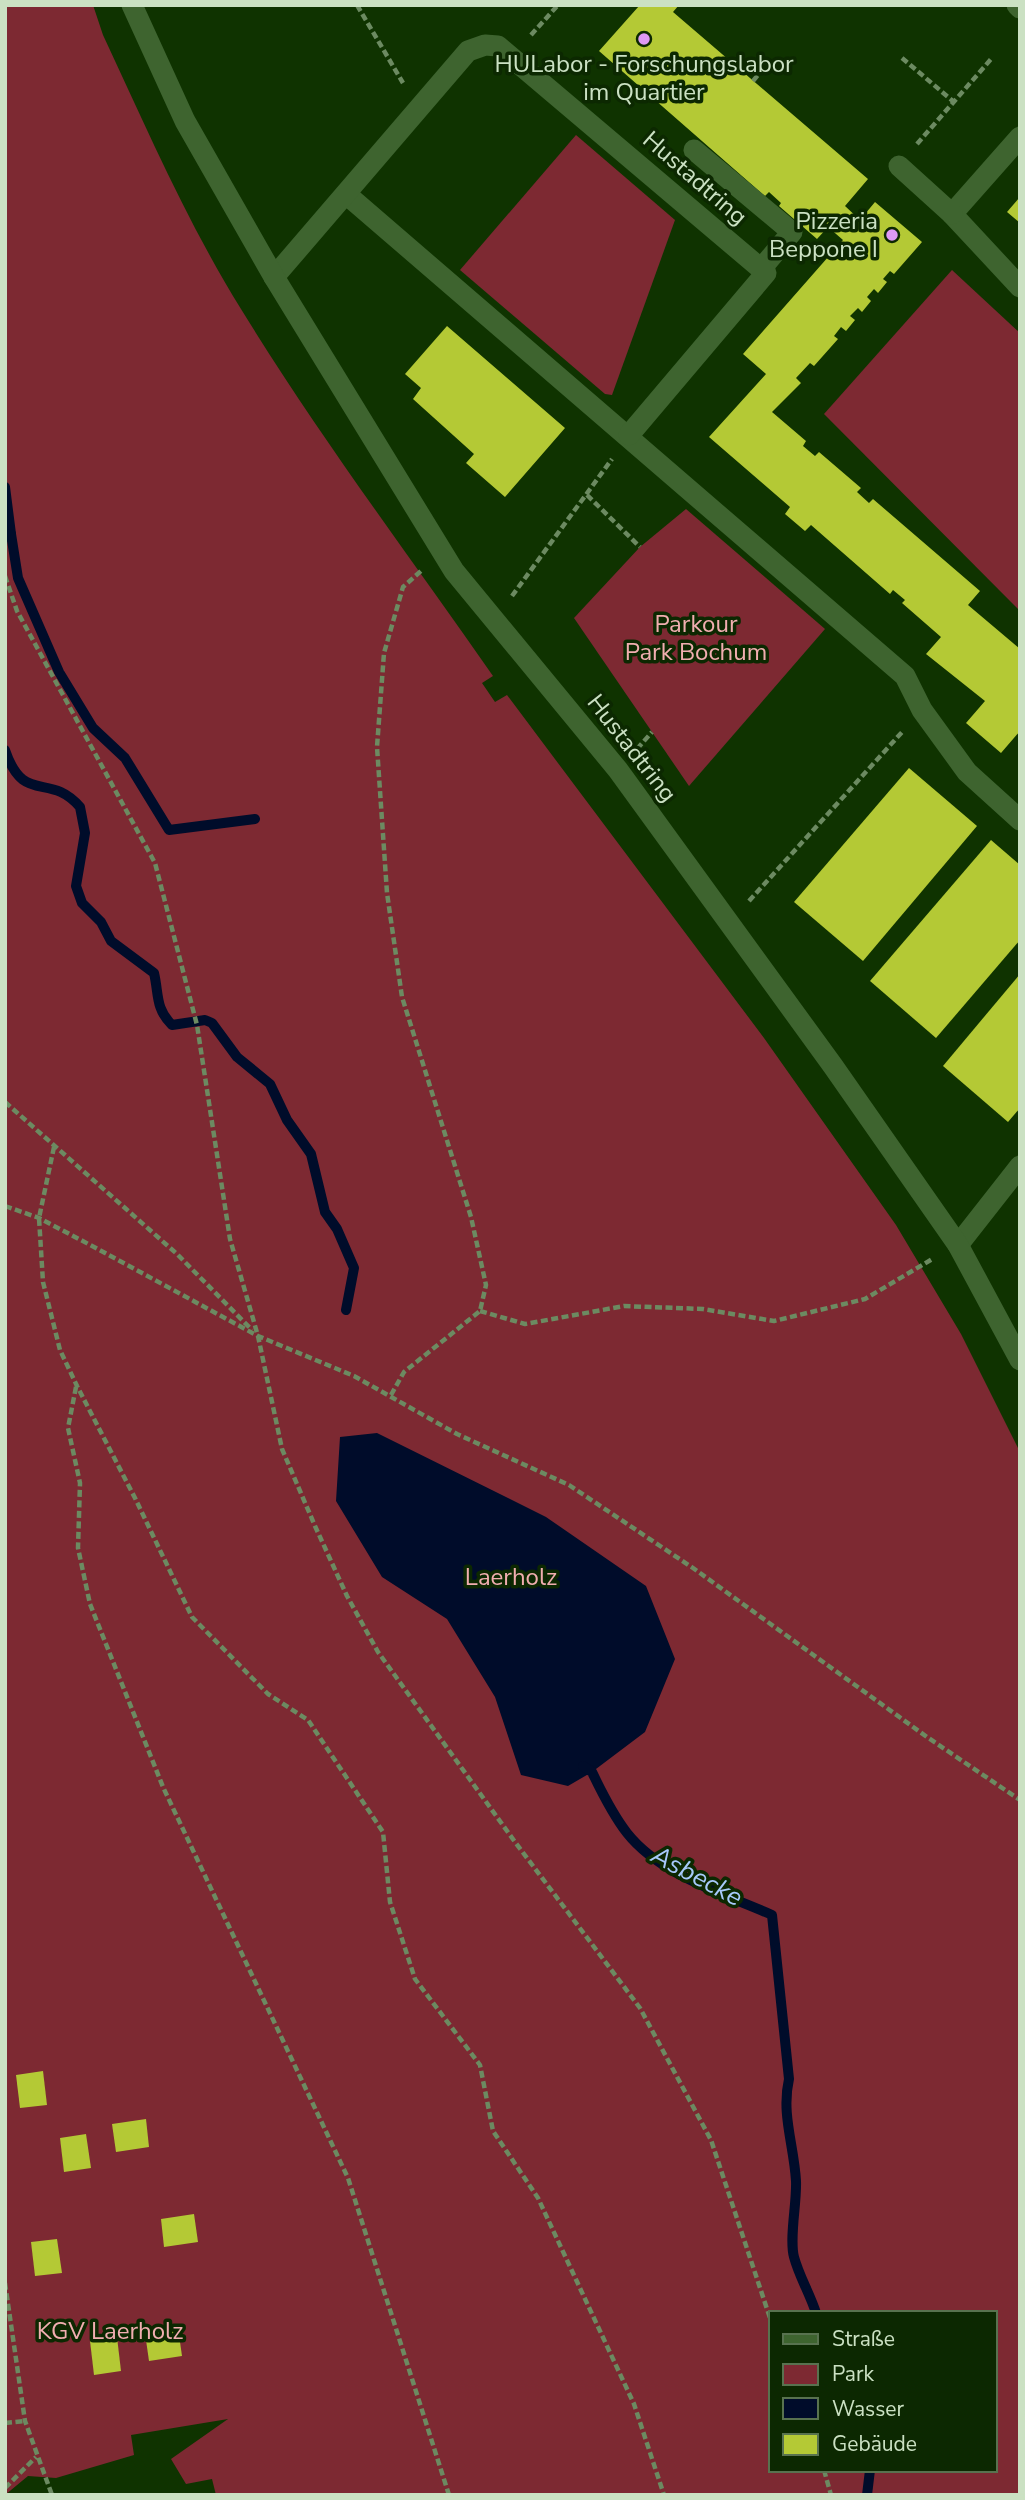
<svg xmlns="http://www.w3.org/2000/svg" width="1025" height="2500" font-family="'Nunito Sans',sans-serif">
<rect width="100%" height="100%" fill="#0f3300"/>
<g fill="#7d2932" fill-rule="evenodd">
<path d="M 5,5 L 93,5 L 103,35 C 146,127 187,222 241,309 C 319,436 408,554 493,676 L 482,683 L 495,702 L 507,695 L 764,1038 L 896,1225 L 961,1334 L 1018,1448 L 1020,2495 L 216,2495 L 212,2479 L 186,2484 L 171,2459 L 228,2419 L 131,2435 L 134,2455 L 56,2478 L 28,2476 L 5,2495 ZM 771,2313 L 995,2313 L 995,2470 L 771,2470 Z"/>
<polygon points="576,135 675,220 612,395 605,394 460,270"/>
<polygon points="952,270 1020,333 1020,611 824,414"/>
<polygon points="686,509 825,629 689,786 574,618 640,547"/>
</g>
<polygon fill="#000c2a" points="377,1433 546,1517 646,1586 675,1659 645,1732 592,1772 568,1786 521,1775 495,1697 447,1619 382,1577 336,1501 340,1437"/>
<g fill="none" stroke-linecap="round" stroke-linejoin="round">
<g stroke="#000c2a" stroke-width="10">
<polyline points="5,487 11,534 5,537"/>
<polyline points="11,534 18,578 59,672 93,728 125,758 169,830 255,819"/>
<path d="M 5,750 C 24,806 49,771 80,807 L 85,833 L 76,886 L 82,903 L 101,922 L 111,941 L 154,973 C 159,994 155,1008 172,1025 L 205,1020 L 212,1023 L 237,1057 L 270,1084 L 287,1120 L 311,1154 L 325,1212 L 337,1229 L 354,1268 L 346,1310"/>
<path d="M 583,1766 L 592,1772 C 602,1793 613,1815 627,1833 C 661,1876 725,1894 772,1915 L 789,2079 C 781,2114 794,2145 796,2181 C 797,2203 789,2238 794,2257 C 799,2276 810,2294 816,2313"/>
<polyline points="867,2495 870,2470"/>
</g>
</g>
<g fill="#b4c935">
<polygon points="643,5 679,5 673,12 868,179 845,206 860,220 875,202 922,242 894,274 890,271 883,279 887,282 878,293 874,289 867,297 871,301 862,312 858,308 850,316 855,320 846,331 841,327 834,336 838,339 814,366 810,363 796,378 801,383 772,412 806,441 803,446 815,456 819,452 861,488 857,492 869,503 873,499 980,591 968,605 1020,649 1020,731 1001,753 966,723 985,701 926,654 941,637 902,603 905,600 893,590 890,594 811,525 805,531 785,514 790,507 709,437 766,374 743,354 843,240 828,227 817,239 779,206 781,203 769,192 765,196 599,51 639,6"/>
<polygon points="1020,197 1020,223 1007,212"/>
<polygon points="447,326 565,428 505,497 466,463 474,454 413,399 421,388 405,374"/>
<polygon points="909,768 977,826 863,961 794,902"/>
<polygon points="991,840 1020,865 1020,940 936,1038 870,981"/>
<polygon points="1020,974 1020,1108 1008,1122 943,1066"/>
<polygon points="43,2071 47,2105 20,2108 16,2075"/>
<polygon points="146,2119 149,2147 116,2152 112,2124"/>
<polygon points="86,2134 91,2168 64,2172 60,2138"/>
<polygon points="194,2214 198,2242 164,2247 161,2219"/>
<polygon points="57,2239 62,2273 35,2276 31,2242"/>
<polygon points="178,2328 182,2356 149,2361 145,2333"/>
<polygon points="117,2337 121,2371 94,2375 90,2341"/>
</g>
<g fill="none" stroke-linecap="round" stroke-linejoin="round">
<g stroke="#6c8a61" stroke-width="4.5" stroke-dasharray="7 3.5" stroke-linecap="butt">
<polyline points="357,5 403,83"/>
<polyline points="531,35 558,5"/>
<polyline points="902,58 954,102"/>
<polyline points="753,81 758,75"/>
<polyline points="917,144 992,58"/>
<polyline points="587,495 640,547"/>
<polyline points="5,576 17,611 155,863 197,1025 230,1239 258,1336 282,1449 315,1526 347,1596 378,1652 515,1842 640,2008 711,2140 771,2321"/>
<polyline points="512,596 612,459"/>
<polyline points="637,749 652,732"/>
<polyline points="749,901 903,731"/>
<polyline points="5,1102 177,1254 252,1330"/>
<polyline points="54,1147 39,1218 43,1282 60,1350 77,1386 135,1498 192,1617 268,1694 308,1720 383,1832 390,1902 415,1979 480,2065 493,2131 538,2198 634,2404 664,2495"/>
<polyline points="5,1206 39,1218 94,1247 258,1336 354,1376 457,1434 569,1485 693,1568 927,1737 1020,1800"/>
<polyline points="480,1311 525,1324 624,1306 703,1309 774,1321 865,1299 934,1258"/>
<polyline points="76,1387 68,1428 80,1483 78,1548 90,1604 163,1787 348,2178 449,2495"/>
<polyline points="391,1395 404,1372 480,1311 486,1285 471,1217 402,997 387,893 377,747 384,653 403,587 422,570"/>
<polyline points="5,2283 25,2421 52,2495"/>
<polyline points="5,2423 25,2421"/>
<polyline points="824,2470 831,2495"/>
<polyline points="5,2488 36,2457"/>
</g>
<g stroke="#3e642f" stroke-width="21">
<polyline points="1020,137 952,214 1020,287"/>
<polyline points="899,166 952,214"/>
</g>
<g stroke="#3e642f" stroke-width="21">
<polyline points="1017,5 1020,8"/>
<polyline points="694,150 792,232 761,269"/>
<polyline points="346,194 905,676 922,710 967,772 1020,820"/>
<polyline points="274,277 468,51 485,45 498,46 766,273 629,435"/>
<polyline points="958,1245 1020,1166"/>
</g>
<polyline stroke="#3e642f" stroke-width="21" points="132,5 185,121 274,277 454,571 618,770 833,1066 958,1245 1020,1360"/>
</g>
<g fill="#dd99f3" stroke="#0c2801" stroke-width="2.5">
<circle cx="644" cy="39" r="7"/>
<circle cx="892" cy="235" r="7"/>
</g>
<g text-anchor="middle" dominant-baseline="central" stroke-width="7" stroke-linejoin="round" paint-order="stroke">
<g font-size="24" fill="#cbe1c3" stroke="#0c2801">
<text x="644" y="64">HULabor - Forschungslabor<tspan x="644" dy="28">im Quartier</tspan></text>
<text x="878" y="221" text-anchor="end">Pizzeria<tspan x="878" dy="28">Beppone I</tspan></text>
</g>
<g font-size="24" fill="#cbe1c3" stroke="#0c2801">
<text transform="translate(695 178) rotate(41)">Hustadtring</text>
<text transform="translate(632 748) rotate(52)">Hustadtring</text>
</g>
<g font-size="24" fill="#f1aeb0" stroke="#0c2801">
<text x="696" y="624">Parkour<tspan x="696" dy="28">Park Bochum</tspan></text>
<text x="511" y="1577">Laerholz</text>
<text x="110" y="2331">KGV Laerholz</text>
</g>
<g font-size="26" font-style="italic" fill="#a7c9fa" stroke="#0c2801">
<text transform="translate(697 1876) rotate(28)">Asbecke</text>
</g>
</g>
<rect width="1025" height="2500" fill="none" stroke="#cbe1c3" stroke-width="14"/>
<rect x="769" y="2311" width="228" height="161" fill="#0c2801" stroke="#58724f" stroke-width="2"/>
<rect x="783" y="2334" width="35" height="10" fill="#3e642f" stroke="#58724f" stroke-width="2"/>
<text x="832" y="2346" font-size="21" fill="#cbe1c3">Straße</text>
<rect x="783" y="2364" width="35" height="21" fill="#7d2932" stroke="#58724f" stroke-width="2"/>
<text x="832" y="2381" font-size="21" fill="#cbe1c3">Park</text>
<rect x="783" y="2398" width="35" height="21" fill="#000c2a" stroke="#58724f" stroke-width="2"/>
<text x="832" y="2416" font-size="21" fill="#cbe1c3">Wasser</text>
<rect x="783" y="2434" width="35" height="21" fill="#b4c935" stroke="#58724f" stroke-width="2"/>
<text x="832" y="2451" font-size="21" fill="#cbe1c3">Gebäude</text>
</svg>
